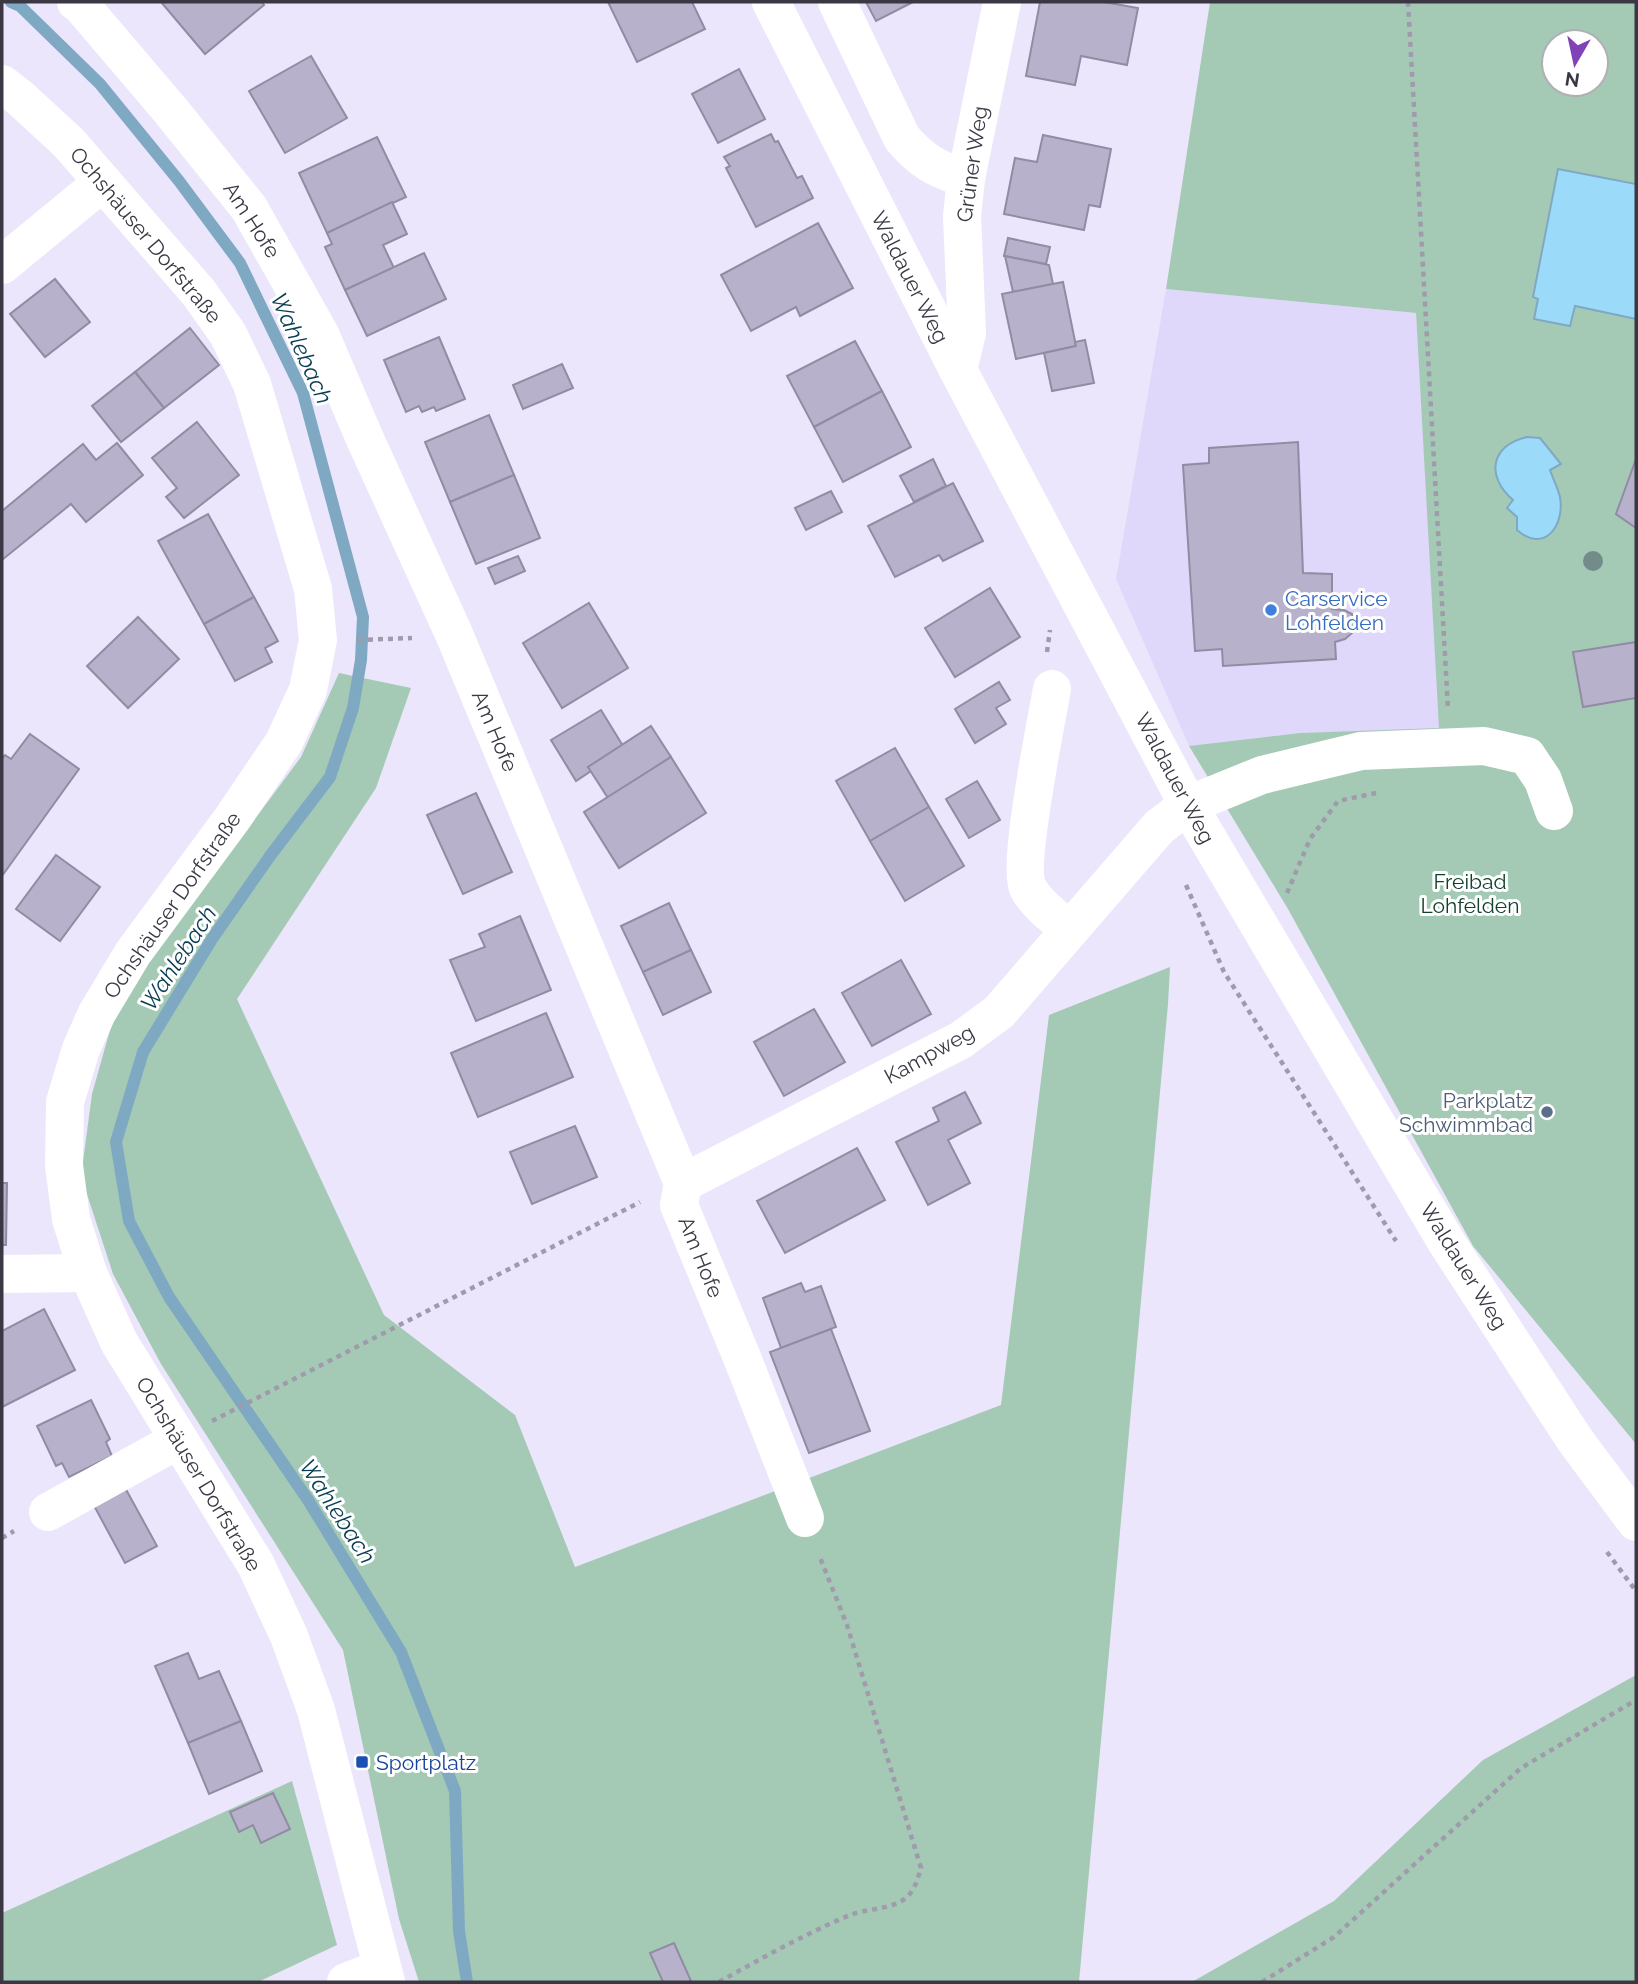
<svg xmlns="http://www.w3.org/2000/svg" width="1638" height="1984" font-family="Raleway,sans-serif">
<rect width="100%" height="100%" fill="#ece6fc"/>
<polygon fill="#e0d8fa" points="1166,289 1416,313 1440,729 1300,733 1189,746 1116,579"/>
<g fill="#a4cab5" fill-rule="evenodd">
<path d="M 1210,2 L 1636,2 L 1636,1444 L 1473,1246 L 1288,909 L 1189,746 L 1300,733 L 1439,728 L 1416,313 L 1166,289 ZM 1554,42 L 1596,42 L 1596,84 L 1554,84 Z"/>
<polygon points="339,673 411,688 376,788 237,999 384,1315 515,1415 575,1567 1001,1405 1049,1015 1170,967 1168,1004 1079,1982 419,1982 399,1919 343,1650 161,1364 113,1274 81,1176 92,1094 117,1005 301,757"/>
<polygon points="1636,1675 1636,1982 1192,1982 1334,1901 1483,1760"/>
<polygon points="292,1781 337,1945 258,1982 2,1982 2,1913"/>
</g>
<g fill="#9cdafa" stroke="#7fa9c3" stroke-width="2">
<polygon points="1558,169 1636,184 1636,319 1575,306 1570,326 1534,319 1538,299 1533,297"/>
<path d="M 1527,437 L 1540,438 L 1561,464 L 1550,470 C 1553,479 1558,488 1560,497 C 1565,526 1544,554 1517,530 L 1517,517 L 1507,508 L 1513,500 C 1485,476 1491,445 1527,437 Z"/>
</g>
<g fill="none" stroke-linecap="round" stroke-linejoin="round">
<polyline stroke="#7fa9c3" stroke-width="12" points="11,2 20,6 100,84 179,181 240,263 303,393 363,617 361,660 353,708 330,777 270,856 212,939 143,1052 116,1142 129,1221 169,1297 308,1500 401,1652 455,1791 459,1931 467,1982"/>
</g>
<g fill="#b8b1cb" stroke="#918ba4" stroke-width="2">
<polygon points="161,2 262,2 264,5 205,54"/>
<polygon points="608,2 692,2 705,29 637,62"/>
<polygon points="866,2 913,2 876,21"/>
<polygon points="1040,2 1104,2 1138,8 1127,65 1081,56 1075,85 1026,76"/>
<polygon points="311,56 347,118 285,153 249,91"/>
<polygon points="739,69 765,119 718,143 692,94"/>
<polygon points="771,134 775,142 778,141 797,178 802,176 813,198 756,227 726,168 730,166 724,157"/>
<polygon points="1043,135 1111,149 1100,207 1089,205 1084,230 1004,214 1015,158 1037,162"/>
<polygon points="377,137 406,197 327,233 299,173"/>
<polygon points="392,202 407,234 383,245 394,268 345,290 325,247 332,244 327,233"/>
<polygon points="818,223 853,288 800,316 796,307 751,331 721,275"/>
<polygon points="1008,238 1050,247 1046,264 1004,256"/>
<polygon points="424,253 446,299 367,336 345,290"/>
<polygon points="1005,256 1049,265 1053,284 1013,292"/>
<polygon points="55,279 90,322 45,357 10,314"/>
<polygon points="1063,282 1076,346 1016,359 1002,294"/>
<polygon points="190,328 219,365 164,408 135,372"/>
<polygon points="439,337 465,399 436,411 434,407 422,412 419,406 406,412 384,360"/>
<polygon points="1085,340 1094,383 1052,391 1044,353 1076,346 1075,342"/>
<polygon points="855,341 882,391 814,427 787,376"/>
<polygon points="562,364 573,388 523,409 513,385"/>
<polygon points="135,372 164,408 121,442 92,406"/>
<polygon points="882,391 911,447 843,482 814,427"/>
<polygon points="489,415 514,475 450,502 425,442"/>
<polygon points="197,422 239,475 184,518 166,497 177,488 152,458"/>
<polygon points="1298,442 1303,573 1332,574 1332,609 1344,610 1352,614 1355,625 1352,633 1345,639 1335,642 1336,659 1223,666 1222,649 1195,651 1183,465 1209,463 1209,448"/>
<polygon points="117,443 143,475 86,522 71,504 2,560 2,511 83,444 96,460"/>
<polygon points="933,459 946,486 914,502 900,476"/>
<polygon points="1636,459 1636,528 1616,514"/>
<polygon points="514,475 540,538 476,564 450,502"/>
<polygon points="953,483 983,541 943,561 939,555 895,577 868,526"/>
<polygon points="831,491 842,512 806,530 795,508"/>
<polygon points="208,514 254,597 204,624 158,541"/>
<polygon points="518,556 525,571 495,584 488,568"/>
<polygon points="990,588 1020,637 955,677 925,628"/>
<polygon points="254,597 278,641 265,648 272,662 235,681 204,624"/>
<polygon points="589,603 628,668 562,708 523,643"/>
<polygon points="138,617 179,659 128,708 87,666"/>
<polygon points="1636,642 1636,698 1583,707 1573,652"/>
<polygon points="999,682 1010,700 996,708 1006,724 975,743 955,709"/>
<polygon points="601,710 623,746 588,767 591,771 576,781 551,740"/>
<polygon points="651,726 671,757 608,798 588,767"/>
<polygon points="30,734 79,769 2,876 2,759 5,755 11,759"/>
<polygon points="895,748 929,807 870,841 836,781"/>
<polygon points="671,757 706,813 619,868 584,812"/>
<polygon points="977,781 1000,820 969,838 946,799"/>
<polygon points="476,793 512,872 463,894 427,815"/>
<polygon points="929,807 964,866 905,901 870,841"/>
<polygon points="56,855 100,887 60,941 16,909"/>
<polygon points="669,903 691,950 643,972 621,926"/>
<polygon points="520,916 551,990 476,1021 450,960 485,947 479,934"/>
<polygon points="691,950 711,992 663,1015 643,972"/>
<polygon points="901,960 931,1014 872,1046 842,993"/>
<polygon points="814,1009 845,1062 784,1096 754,1042"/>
<polygon points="546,1013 573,1077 478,1117 451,1053"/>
<polygon points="965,1092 981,1123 948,1140 970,1183 928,1205 896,1142 939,1121 933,1108"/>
<polygon points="575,1126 597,1177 532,1204 510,1152"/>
<polygon points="857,1148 885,1200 785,1253 757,1201"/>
<polygon points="2,1183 7,1183 6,1245 2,1245"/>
<polygon points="801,1283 805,1292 821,1286 836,1327 781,1348 763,1298"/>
<polygon points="44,1309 75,1370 2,1407 2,1331"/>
<polygon points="831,1329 870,1431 809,1453 770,1352"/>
<polygon points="91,1400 110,1439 106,1442 112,1456 69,1477 62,1463 56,1466 37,1426"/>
<polygon points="123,1484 157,1546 125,1563 92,1502"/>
<polygon points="188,1653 199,1679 219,1671 241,1721 188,1743 155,1666"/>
<polygon points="241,1721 262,1771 209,1794 188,1743"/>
<polygon points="273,1793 290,1829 261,1843 253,1825 239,1832 230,1812"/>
<polygon points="674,1943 691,1981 689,1982 663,1982 650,1953"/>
</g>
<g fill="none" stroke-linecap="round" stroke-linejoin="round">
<g stroke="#a09bac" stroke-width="4.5" stroke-dasharray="5 5" stroke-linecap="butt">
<polyline points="1408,2 1448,709"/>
<polyline points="358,640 412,638"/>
<polyline points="1047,652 1050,630"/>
<polyline points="1186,885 1224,972 1396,1241"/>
<polyline points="1287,893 1310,839 1338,801 1376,793"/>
<polyline points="212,1421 640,1202"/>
<polyline points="2,1538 14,1531"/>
<polyline points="1607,1552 1636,1591"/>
<path d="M 719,1982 C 762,1958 805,1934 850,1915 C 868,1908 892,1910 907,1897 C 915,1889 918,1878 921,1868 L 847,1625 L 819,1555"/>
<polyline points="1262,1982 1334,1937 1521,1768 1636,1700"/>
</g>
<g stroke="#fff" stroke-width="38">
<polyline points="76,2 79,3 171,111 249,208 320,334 365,439 454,634 683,1183 679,1205 743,1360 805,1518"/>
<polyline points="771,2 958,370 1188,805 1447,1243 1575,1440 1636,1522"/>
<path d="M 837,2 L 902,138 C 922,162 937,169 966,179"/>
<polyline points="2,265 103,182"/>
<polyline points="958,370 967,333 962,216 966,179 1002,2"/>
<path d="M 1052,689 C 1046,723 1017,865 1028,888 C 1037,905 1056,918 1070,930"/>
<polyline points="683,1183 961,1040 999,1012 1159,827 1188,805 1262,775 1361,751 1484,746 1527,756 1543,780 1554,811"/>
<polyline points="2,1274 88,1273"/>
<polyline points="48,1512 178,1440"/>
<polyline points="346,1982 382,1968"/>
</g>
<polyline stroke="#fff" stroke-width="38" points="2,84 20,98 68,142 199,293 228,334 252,384 313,589 318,640 308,690 284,742 232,819 133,953 97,1013 81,1049 65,1102 64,1165 71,1219 88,1273 119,1342 256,1565 289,1636 316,1710 386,1982"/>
</g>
<circle fill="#738b8a" cx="1593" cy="561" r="10"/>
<circle fill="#3f7fe0" stroke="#fff" stroke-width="2.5" cx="1271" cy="610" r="7"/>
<circle fill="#5c6f8a" stroke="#fff" stroke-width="2.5" cx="1547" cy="1112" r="7"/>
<rect fill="#1a4fb4" stroke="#fff" stroke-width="2.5" x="355" y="1755" width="14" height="14" rx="3.5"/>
<g text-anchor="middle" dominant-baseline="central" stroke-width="6" stroke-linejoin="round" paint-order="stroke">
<g font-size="21" fill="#3b3843" stroke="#fff">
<text transform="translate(972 164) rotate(-82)">Grüner Weg</text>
<text transform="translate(252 220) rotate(57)">Am Hofe</text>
<text transform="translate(146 235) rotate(50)">Ochshäuser Dorfstraße</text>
<text transform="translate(910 277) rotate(63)">Waldauer Weg</text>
<text transform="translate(495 731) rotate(67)">Am Hofe</text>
<text transform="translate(1175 778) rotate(62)">Waldauer Weg</text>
<text transform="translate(172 905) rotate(-55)">Ochshäuser Dorfstraße</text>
<text transform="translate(929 1054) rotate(-29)">Kampweg</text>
<text transform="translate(701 1257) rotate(68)">Am Hofe</text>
<text transform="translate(1464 1266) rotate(58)">Waldauer Weg</text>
<text transform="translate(199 1474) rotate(59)">Ochshäuser Dorfstraße</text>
</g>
<g font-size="21" fill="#366cbe" stroke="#fff" text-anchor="start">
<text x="1285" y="598">Carservice<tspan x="1285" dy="24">Lohfelden</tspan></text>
</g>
<g font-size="21" fill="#10412c" stroke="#fff">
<text x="1470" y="881">Freibad<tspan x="1470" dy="24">Lohfelden</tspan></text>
</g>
<g font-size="21" fill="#4e5e75" stroke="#fff" text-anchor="end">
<text x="1533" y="1100">Parkplatz<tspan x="1533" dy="24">Schwimmbad</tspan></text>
</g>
<g font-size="21" fill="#164399" stroke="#fff" text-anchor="start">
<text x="376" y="1762">Sportplatz</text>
</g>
<g font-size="23" font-style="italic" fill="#083d53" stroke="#fff">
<text transform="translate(302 348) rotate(66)">Wahlebach</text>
<text transform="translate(178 958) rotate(-57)">Wahlebach</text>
<text transform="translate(338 1511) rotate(57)">Wahlebach</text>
</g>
</g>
<rect width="1638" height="1984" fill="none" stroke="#3b3843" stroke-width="7"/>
<g transform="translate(1575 63) rotate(189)"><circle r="33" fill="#ffffff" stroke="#b1afb4" stroke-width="2"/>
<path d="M0-5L12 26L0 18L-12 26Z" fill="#8142b8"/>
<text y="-10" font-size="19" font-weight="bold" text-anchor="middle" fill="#3b3843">N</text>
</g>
</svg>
